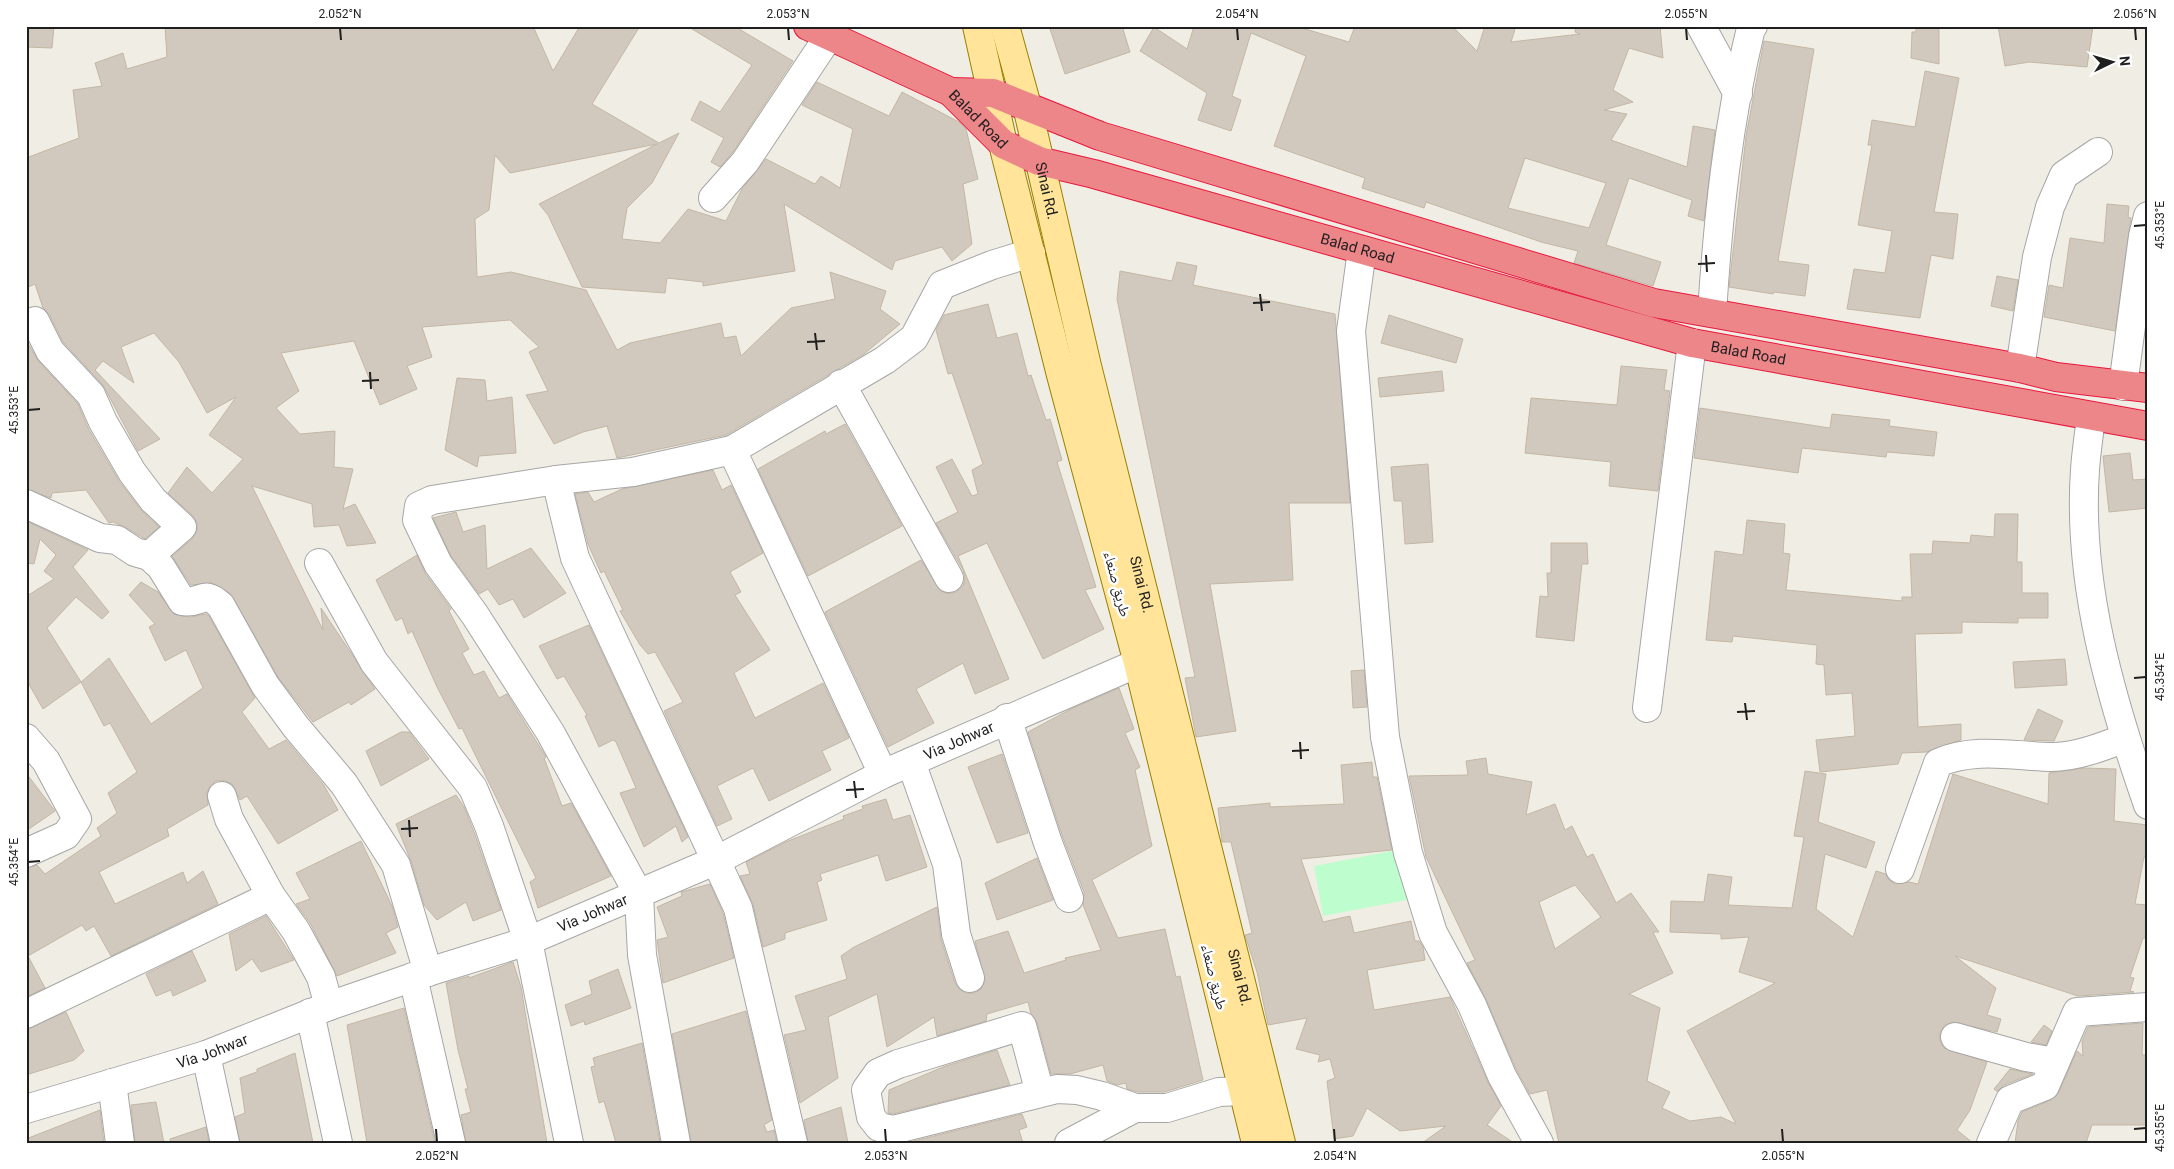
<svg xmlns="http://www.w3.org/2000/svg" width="2174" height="1169" font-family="Roboto,'Noto Naskh Arabic',sans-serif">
<rect width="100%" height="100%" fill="#f0eee4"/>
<polygon fill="#befdcd" points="1397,850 1407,900 1323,916 1314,866"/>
<g fill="#d1c9bd" stroke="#c3b7a5" fill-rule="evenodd">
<polygon points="26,26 54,26 52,48 26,47"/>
<polygon points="165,26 533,26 553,71 580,26 640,26 592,104 659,143 679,133 652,183 627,208 622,239 660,243 688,209 726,221 742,189 766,159 815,184 821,176 840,188 853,129 802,105 817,82 889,116 902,92 959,122 966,129 978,179 963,184 972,244 952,261 942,247 895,261 892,270 784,204 795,271 703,286 703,282 667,278 665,293 582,287 548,215 539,204 657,144 510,173 495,155 489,210 475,219 477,277 511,272 586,290 617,350 630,343 721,323 724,338 736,336 741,356 791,308 835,299 830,272 886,291 880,309 900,324 864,354 726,435 617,458 607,426 583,432 554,444 526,395 548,391 529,352 539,347 510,320 422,327 432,357 407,366 417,389 380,405 354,341 281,353 299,391 276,408 300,434 335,431 334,467 353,469 343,509 355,504 376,543 347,546 339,525 314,527 312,504 252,486 323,630 321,608 375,689 351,705 349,702 313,722 278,677 231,594 212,583 191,585 172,556 192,539 197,531 197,523 193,516 168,493 187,467 212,493 243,459 209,435 236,397 207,413 179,362 154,333 121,347 134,383 103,361 95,370 160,439 138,451 103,385 63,342 49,314 43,308 35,284 26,288 26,158 79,138 73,90 102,86 95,63 123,53 127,69 167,57"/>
<polygon points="687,26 734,26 793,61 733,152 720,167 711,162 724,138 691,120 700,101 720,112 752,65"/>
<polygon points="1049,26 1122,26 1130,52 1065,74"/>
<path d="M 1194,26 L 1295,26 L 1349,42 L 1355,26 L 1452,26 L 1477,51 L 1485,26 L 1516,26 L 1511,42 L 1580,34 L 1575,32 L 1576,26 L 1660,26 L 1663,58 L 1629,48 L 1613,90 L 1633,102 L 1604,110 L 1627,114 L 1611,140 L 1687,167 L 1693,126 L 1715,130 L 1704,221 L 1688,216 L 1692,200 L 1629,178 L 1606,245 L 1661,262 L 1653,286 L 1574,263 L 1578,251 L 1541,242 L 1426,202 L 1424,208 L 1362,188 L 1365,178 L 1274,146 L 1306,56 L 1251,33 L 1232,96 L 1241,100 L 1231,131 L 1198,120 L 1207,93 L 1140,51 L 1154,27 L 1187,49 ZM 1525,158 L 1606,183 L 1589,228 L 1508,208 Z"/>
<polygon points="1916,26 1939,26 1939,64 1911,58 1912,32 1916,32"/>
<polygon points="1998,26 2093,26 2087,67 2029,62 2005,66"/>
<polygon points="1764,41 1814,49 1778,261 1809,265 1805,296 1774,292 1773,294 1729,287 1746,136"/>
<polygon points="1925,71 1959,78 1934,212 1958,214 1953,259 1931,255 1920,318 1847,309 1854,269 1885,273 1892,231 1858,225 1872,145 1868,145 1872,120 1915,127"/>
<polygon points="2107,204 2129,206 2128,217 2131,218 2115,331 2044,317 2049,285 2063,288 2070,238 2104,243"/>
<polygon points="1177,262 1197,266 1193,285 1335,314 1350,503 1289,503 1293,580 1210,584 1236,731 1196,737 1185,678 1195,677 1117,299 1120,271 1172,281"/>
<polygon points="1997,276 2018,280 2013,311 1991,306"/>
<polygon points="988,304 997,338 1017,333 1028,376 1031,375 1046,420 1050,419 1062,460 1057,462 1096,587 1085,590 1104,629 1043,659 987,543 958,556 1009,679 975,694 963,663 916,689 934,723 888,747 825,612 921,560 941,591 948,594 956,592 963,586 965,578 963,570 936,523 958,512 936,467 952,459 972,496 978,494 972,470 983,464 952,373 948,374 936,330 944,315"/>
<polygon points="1389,315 1463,339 1456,363 1381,343"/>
<polygon points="26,340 39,362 78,404 89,430 119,481 141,510 159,527 145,539 125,527 113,522 109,523 86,490 52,493 51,498 26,489"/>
<polygon points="1621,366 1667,370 1664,390 1670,391 1658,491 1609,486 1611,462 1525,453 1531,398 1617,405"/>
<polygon points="1442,371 1444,391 1380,397 1378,378"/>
<polygon points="457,378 485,380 487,401 512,397 516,453 479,456 477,467 445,450"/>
<polygon points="1700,408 1830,428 1832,414 1890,420 1889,426 1937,432 1934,456 1887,452 1886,457 1802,448 1798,473 1694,458"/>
<polygon points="845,424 902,526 808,576 758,469 825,431 826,434"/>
<polygon points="2130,453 2133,480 2148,479 2148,508 2109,512 2103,456"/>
<polygon points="1428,464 1433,542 1405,544 1402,501 1394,501 1391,467"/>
<polygon points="713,470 722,490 731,485 763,553 730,572 741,592 735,595 770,650 734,673 755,718 823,683 849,738 822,751 831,770 769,801 753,768 717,786 732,819 717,826 664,711 683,702 655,652 648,654 640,645 620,611 623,610 604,571 601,573 588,544 575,494 588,492 594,502 622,489"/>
<polygon points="456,512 463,532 485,525 487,569 531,548 566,593 524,618 513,599 499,605 488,589 479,594 451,556 433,518"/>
<polygon points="1995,514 2018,514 2017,562 2022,562 2022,593 2048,593 2048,618 2018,618 2018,623 1962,622 1962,633 1915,634 1918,727 1961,724 1961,740 1927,752 1902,753 1898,764 1820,772 1816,740 1855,736 1852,693 1826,695 1824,665 1816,664 1817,645 1733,636 1732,642 1706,640 1715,551 1743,555 1747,520 1785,524 1783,553 1790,554 1786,590 1902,601 1902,597 1912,597 1910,554 1932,554 1933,541 1970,543 1971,535 1994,537"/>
<polygon points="26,521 88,550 73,567 109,612 102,619 76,597 47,628 81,682 43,709 26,679 26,594 27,596 54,579 44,571 56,555 40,539 34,564 26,563"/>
<polygon points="1551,543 1587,543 1588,564 1582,564 1574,641 1536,637 1540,596 1548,597 1547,573 1551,573"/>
<polygon points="417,555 425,573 451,609 449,611 469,649 462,653 474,675 484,671 499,698 507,694 546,757 544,758 562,806 571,803 611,876 538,908 530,882 536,878 530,866 462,728 459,729 437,687 412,631 408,634 402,618 396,621 376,580"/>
<polygon points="141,582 158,592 174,614 190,617 206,614 209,616 255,698 242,712 269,749 286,740 323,784 338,810 278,844 247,796 240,800 232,784 225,781 217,781 211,785 207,792 208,805 167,829 169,836 99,872 115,904 183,872 187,883 203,871 218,904 111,956 94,926 86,931 82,925 28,956 45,988 26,997 26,868 37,865 45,874 101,836 97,828 117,813 108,793 137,772 110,723 104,726 81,682 109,658 151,724 203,688 186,650 165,661 149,627 155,624 129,595"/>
<polygon points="589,625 688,837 682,842 676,826 644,847 620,793 636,788 616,742 613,740 599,747 585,716 587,715 564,676 557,679 539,646"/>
<polygon points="2065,659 2067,685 2015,688 2013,662"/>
<polygon points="1364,670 1367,707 1353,708 1351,671"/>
<polygon points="1119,688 1134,729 1125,733 1140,767 1135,770 1152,846 1092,880 1118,938 1165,929 1176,977 1180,976 1203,1080 1164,1092 1138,1092 1127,1089 1126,1083 1117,1085 1107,1081 1103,1065 1070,1074 1051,1074 1037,1022 1031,1014 1028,1002 987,1014 986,1021 937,1036 934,1017 887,1047 877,994 828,1017 838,1078 800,1103 784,1035 806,1030 795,996 847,979 841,956 854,947 937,907 941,939 955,983 960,990 967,993 975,993 981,989 985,981 975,941 1008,931 1024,973 1066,960 1065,958 1101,950 1083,905 1084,892 1063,838 1028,732 1071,709"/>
<polygon points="2038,709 2063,721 2054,741 2024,740"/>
<polygon points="401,732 409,732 429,759 381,786 366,751"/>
<polygon points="1002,754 1028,833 997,843 968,767"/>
<path d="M 1486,758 L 1488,774 L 1532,782 L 1526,815 L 1555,804 L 1565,830 L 1572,826 L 1587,857 L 1593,854 L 1616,903 L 1631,893 L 1659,932 L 1653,932 L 1673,973 L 1629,994 L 1660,1008 L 1647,1081 L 1670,1092 L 1662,1108 L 1690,1121 L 1721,1117 L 1736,1124 L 1687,1031 L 1775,983 L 1739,972 L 1749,937 L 1721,939 L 1721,934 L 1670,932 L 1671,901 L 1704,902 L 1708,874 L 1732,877 L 1728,905 L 1792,908 L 1804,837 L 1794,836 L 1805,771 L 1826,774 L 1818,822 L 1875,842 L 1866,868 L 1825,854 L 1816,909 L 1853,937 L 1876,871 L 1886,874 L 1888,879 L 1895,884 L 1909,882 L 1918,884 L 1953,774 L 2048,804 L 2049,773 L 2084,768 L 2116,769 L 2114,821 L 2148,825 L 2148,858 L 2144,857 L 2135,904 L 2148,905 L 2148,938 L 2143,938 L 2130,977 L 2134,978 L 2130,991 L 2134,992 L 2078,996 L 1955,956 L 1996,988 L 1987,1015 L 2001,1019 L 1997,1032 L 1952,1022 L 1944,1026 L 1940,1033 L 1940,1041 L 1944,1048 L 1987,1062 L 1970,1110 L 1957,1130 L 1973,1143 L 1559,1143 L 1547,1090 L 1530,1094 L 1516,1069 L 1486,999 L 1467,963 L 1475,960 L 1426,857 L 1409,776 L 1468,775 L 1466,761 ZM 1575,885 L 1601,917 L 1555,949 L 1539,902 Z"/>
<polygon points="1372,762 1373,777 1377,777 1392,850 1301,859 1323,922 1350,916 1354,933 1411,921 1415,941 1419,941 1423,947 1425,960 1367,970 1374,1010 1450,997 1488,1082 1501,1106 1487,1125 1514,1143 1422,1143 1446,1126 1400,1131 1367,1108 1353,1136 1334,1139 1327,1081 1335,1078 1330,1059 1318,1062 1320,1055 1296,1049 1307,1018 1268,1025 1257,972 1245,935 1252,933 1231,842 1222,842 1218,808 1270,803 1270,807 1344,804 1341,765"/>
<polygon points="26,773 55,811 26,831"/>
<polygon points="456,795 464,807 474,832 501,910 473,921 466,902 437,920 424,905 411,861 396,824"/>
<polygon points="886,799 893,820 910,815 927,867 886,881 878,855 820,874 822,880 817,882 827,920 785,933 785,939 763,947 753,904 740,876 750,874 746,862 788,841 844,819 843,816 863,809 862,806"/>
<polygon points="361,841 392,906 398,927 386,933 396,953 337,976 310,923 296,904 310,899 296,873"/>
<polygon points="1037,858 1053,900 997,920 985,883"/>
<polygon points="710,884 723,913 734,958 663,983 657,940 668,937 657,907 682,896 681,892"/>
<polygon points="266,916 294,960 261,972 252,959 236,971 229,934"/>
<polygon points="192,951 206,981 173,996 171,990 156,996 146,974"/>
<polygon points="513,962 521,987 547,1143 466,1143 461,1115 471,1112 465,1089 468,1089 458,1050 446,983 469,976 469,978"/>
<polygon points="618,969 631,1008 585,1025 584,1021 571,1026 565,1005 592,994 589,981"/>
<polygon points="404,1008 435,1143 367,1143 347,1025"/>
<polygon points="746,1011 772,1120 764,1125 767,1132 774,1130 777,1143 691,1143 672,1034"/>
<polygon points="66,1012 84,1051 74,1060 26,1075 26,1029"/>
<polygon points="2143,1023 2142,1055 2148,1055 2148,1125 2092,1125 2086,1143 2015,1143 2018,1121 2022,1112 2051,1100 2059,1092 2077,1051 2083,1056 2082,1041 2088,1027"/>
<polygon points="2044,1025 2052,1031 2046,1045 2031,1042"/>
<polygon points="642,1043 660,1143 616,1143 604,1101 599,1103 591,1067 595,1066 593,1058"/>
<polygon points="997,1050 1010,1085 893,1114 888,1113 889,1090 943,1067"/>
<polygon points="295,1053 313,1143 240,1143 235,1117 245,1113 240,1078 257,1072 257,1069"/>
<polygon points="2010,1069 2033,1074 2004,1085 1998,1092 1994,1089"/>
<polygon points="156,1102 164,1143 135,1143 131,1105"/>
<polygon points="841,1107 848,1143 808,1143 804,1120"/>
<polygon points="100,1110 104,1143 26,1143 26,1139"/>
<polygon points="1022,1114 1027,1127 1019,1130 1023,1143 906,1143"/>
<polygon points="206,1127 209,1143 171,1143 170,1139"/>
</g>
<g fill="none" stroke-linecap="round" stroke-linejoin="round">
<g stroke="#a6a6a6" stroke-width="30">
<g id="minor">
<polyline points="1701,26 1738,94"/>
<polyline points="713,198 745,162 829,36"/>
<polyline points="1362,250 1351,331 1385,737 1408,853 1433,933 1472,1005 1502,1076 1539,1143"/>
<path d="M 1712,313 C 1718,218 1728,121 1751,28 L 1753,26"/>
<polyline points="35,321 50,351 91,395 103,422 132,472 153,500 182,527 149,556"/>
<polyline points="2020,368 2037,257 2050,207 2064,175 2098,152"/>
<polyline points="841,384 949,578"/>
<polyline points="2123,386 2143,236 2148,216"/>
<path d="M 2091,417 C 2089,435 2086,453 2085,470 C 2077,584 2111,699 2148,805"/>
<polyline points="732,450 883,774"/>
<polyline points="556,480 575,558 738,908 793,1143"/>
<path d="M 26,504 L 100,538 L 117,540 L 135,552 L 149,556 L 161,567 L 182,601 C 201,605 203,588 221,606 L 265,685 L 296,727 L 344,784 L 396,865 L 428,972"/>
<polyline points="319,563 374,662 473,788 489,826 528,941 569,1143"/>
<polyline points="1647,708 1692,343"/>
<polyline points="1007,718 1048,843 1069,898"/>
<polyline points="26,738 46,761 77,819 66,835 26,853"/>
<polyline points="911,762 947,864 956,934 970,978"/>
<polyline points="222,796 229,819 271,896 296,931 321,977 329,1006"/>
<path d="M 1900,869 L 1938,763 C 1974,747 2013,756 2051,757 C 2076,757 2102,747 2125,738"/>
<polyline points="413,977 451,1143"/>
<polyline points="310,1013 338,1143"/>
<polyline points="26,1014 271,896"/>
<polyline points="1955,1037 2026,1057 2055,1062"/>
<polyline points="206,1055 225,1143"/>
<polyline points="112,1083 120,1143"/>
<polyline points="1040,1093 1022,1026 898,1064 878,1073 866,1090 871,1117 879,1127 893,1130 1057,1089 1077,1090 1102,1096 1135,1108 1167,1108 1219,1092 1242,1091"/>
<path id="s1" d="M 26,1109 L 206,1055 L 329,1006 L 428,972 L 528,941 L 717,860 L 883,774 L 1138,663"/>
<polyline points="676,1143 642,955 639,895 550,732 475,615 438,564 417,520 419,506 432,500 556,480 633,472 732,450 885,360 914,338 942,285 992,265 1031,253"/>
<polyline points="1069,1143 1135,1108"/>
<polyline points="1991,1143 2010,1100 2045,1086 2077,1012 2148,1007"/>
</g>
</g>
<g stroke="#998000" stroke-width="30">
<g id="major">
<polyline points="977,26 1003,144 1061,375 1138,663 1256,1143"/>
<path id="s2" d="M 1005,26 L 1027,106 L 1087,366 L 1281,1143"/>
</g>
</g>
<g stroke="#e8173d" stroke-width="30">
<g id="highway">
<path id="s3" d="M 808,26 L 951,92 L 1003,144 L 1039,161 L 1094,174 L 1692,343 L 2148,426"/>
<polyline points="951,92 993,93 1100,136 1654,303 2020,368 2056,377 2148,388"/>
</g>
</g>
<use href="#minor" stroke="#fff" stroke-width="28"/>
<use href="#major" stroke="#ffe49a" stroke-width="28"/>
<use href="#highway" stroke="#ed8689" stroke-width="28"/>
</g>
<path fill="none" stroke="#1f1f1f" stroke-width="2" d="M 340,28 L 341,40M 788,28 L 789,40M 1237,28 L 1238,40M 1686,28 L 1687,40M 2135,28 L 2136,40M 2134,226 L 2146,225M 1706,255 L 1707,272M 1698,264 L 1715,263M 1260,294 L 1262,311M 1253,303 L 1270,302M 815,333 L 817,350M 807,342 L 825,341M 370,372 L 371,389M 362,381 L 379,380M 28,410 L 40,409M 2134,678 L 2146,677M 1745,703 L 1747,720M 1737,712 L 1755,711M 1300,742 L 1301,759M 1292,751 L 1309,750M 854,781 L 856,798M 846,790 L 864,789M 409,820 L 410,837M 401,829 L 418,828M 28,862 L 40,861M 436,1129 L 437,1142M 885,1129 L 886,1142M 1334,1129 L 1335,1142M 1782,1129 L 1783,1142M 2134,1129 L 2146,1128"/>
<g text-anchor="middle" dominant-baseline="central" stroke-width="5" stroke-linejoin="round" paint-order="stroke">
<g font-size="15" fill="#1f1f1f" stroke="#fff">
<text stroke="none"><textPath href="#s3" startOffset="196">Balad Road</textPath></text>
<text stroke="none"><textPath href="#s2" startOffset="170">Sinai Rd.</textPath></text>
<text stroke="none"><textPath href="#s3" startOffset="601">Balad Road</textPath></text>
<text stroke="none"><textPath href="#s3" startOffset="1006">Balad Road</textPath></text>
<text transform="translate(1117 584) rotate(75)">طريق صنعاء</text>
<text stroke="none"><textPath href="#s2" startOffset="575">Sinai Rd.</textPath></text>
<text stroke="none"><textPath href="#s1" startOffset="1005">Via Johwar</textPath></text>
<text stroke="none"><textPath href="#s1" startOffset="600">Via Johwar</textPath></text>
<text transform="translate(1214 977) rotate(76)">طريق صنعاء</text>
<text stroke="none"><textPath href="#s2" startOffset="980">Sinai Rd.</textPath></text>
<text stroke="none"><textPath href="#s1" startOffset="195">Via Johwar</textPath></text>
</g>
</g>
<rect width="2174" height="1169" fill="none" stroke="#ffffff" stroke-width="55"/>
<g transform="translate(2112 62) rotate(85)" stroke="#ffffff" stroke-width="4" paint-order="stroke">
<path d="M0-4L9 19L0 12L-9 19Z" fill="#1f1f1f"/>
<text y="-8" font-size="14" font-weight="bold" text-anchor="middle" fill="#1f1f1f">N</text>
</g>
<rect x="28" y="28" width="2118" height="1114" fill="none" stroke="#1f1f1f" stroke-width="2"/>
<g font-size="12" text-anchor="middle" fill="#1f1f1f">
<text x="340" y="18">2.052°N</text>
<text x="788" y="18">2.053°N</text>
<text x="1237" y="18">2.054°N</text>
<text x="1686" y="18">2.055°N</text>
<text x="2135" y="18">2.056°N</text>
<text transform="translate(2160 225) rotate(-90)" y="4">45.353°E</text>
<text transform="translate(14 410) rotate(-90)" y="4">45.353°E</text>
<text transform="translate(2160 677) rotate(-90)" y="4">45.354°E</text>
<text transform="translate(14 862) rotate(-90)" y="4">45.354°E</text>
<text transform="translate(2160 1128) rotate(-90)" y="4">45.355°E</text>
<text x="437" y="1160">2.052°N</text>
<text x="886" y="1160">2.053°N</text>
<text x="1335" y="1160">2.054°N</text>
<text x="1783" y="1160">2.055°N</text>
</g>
</svg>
